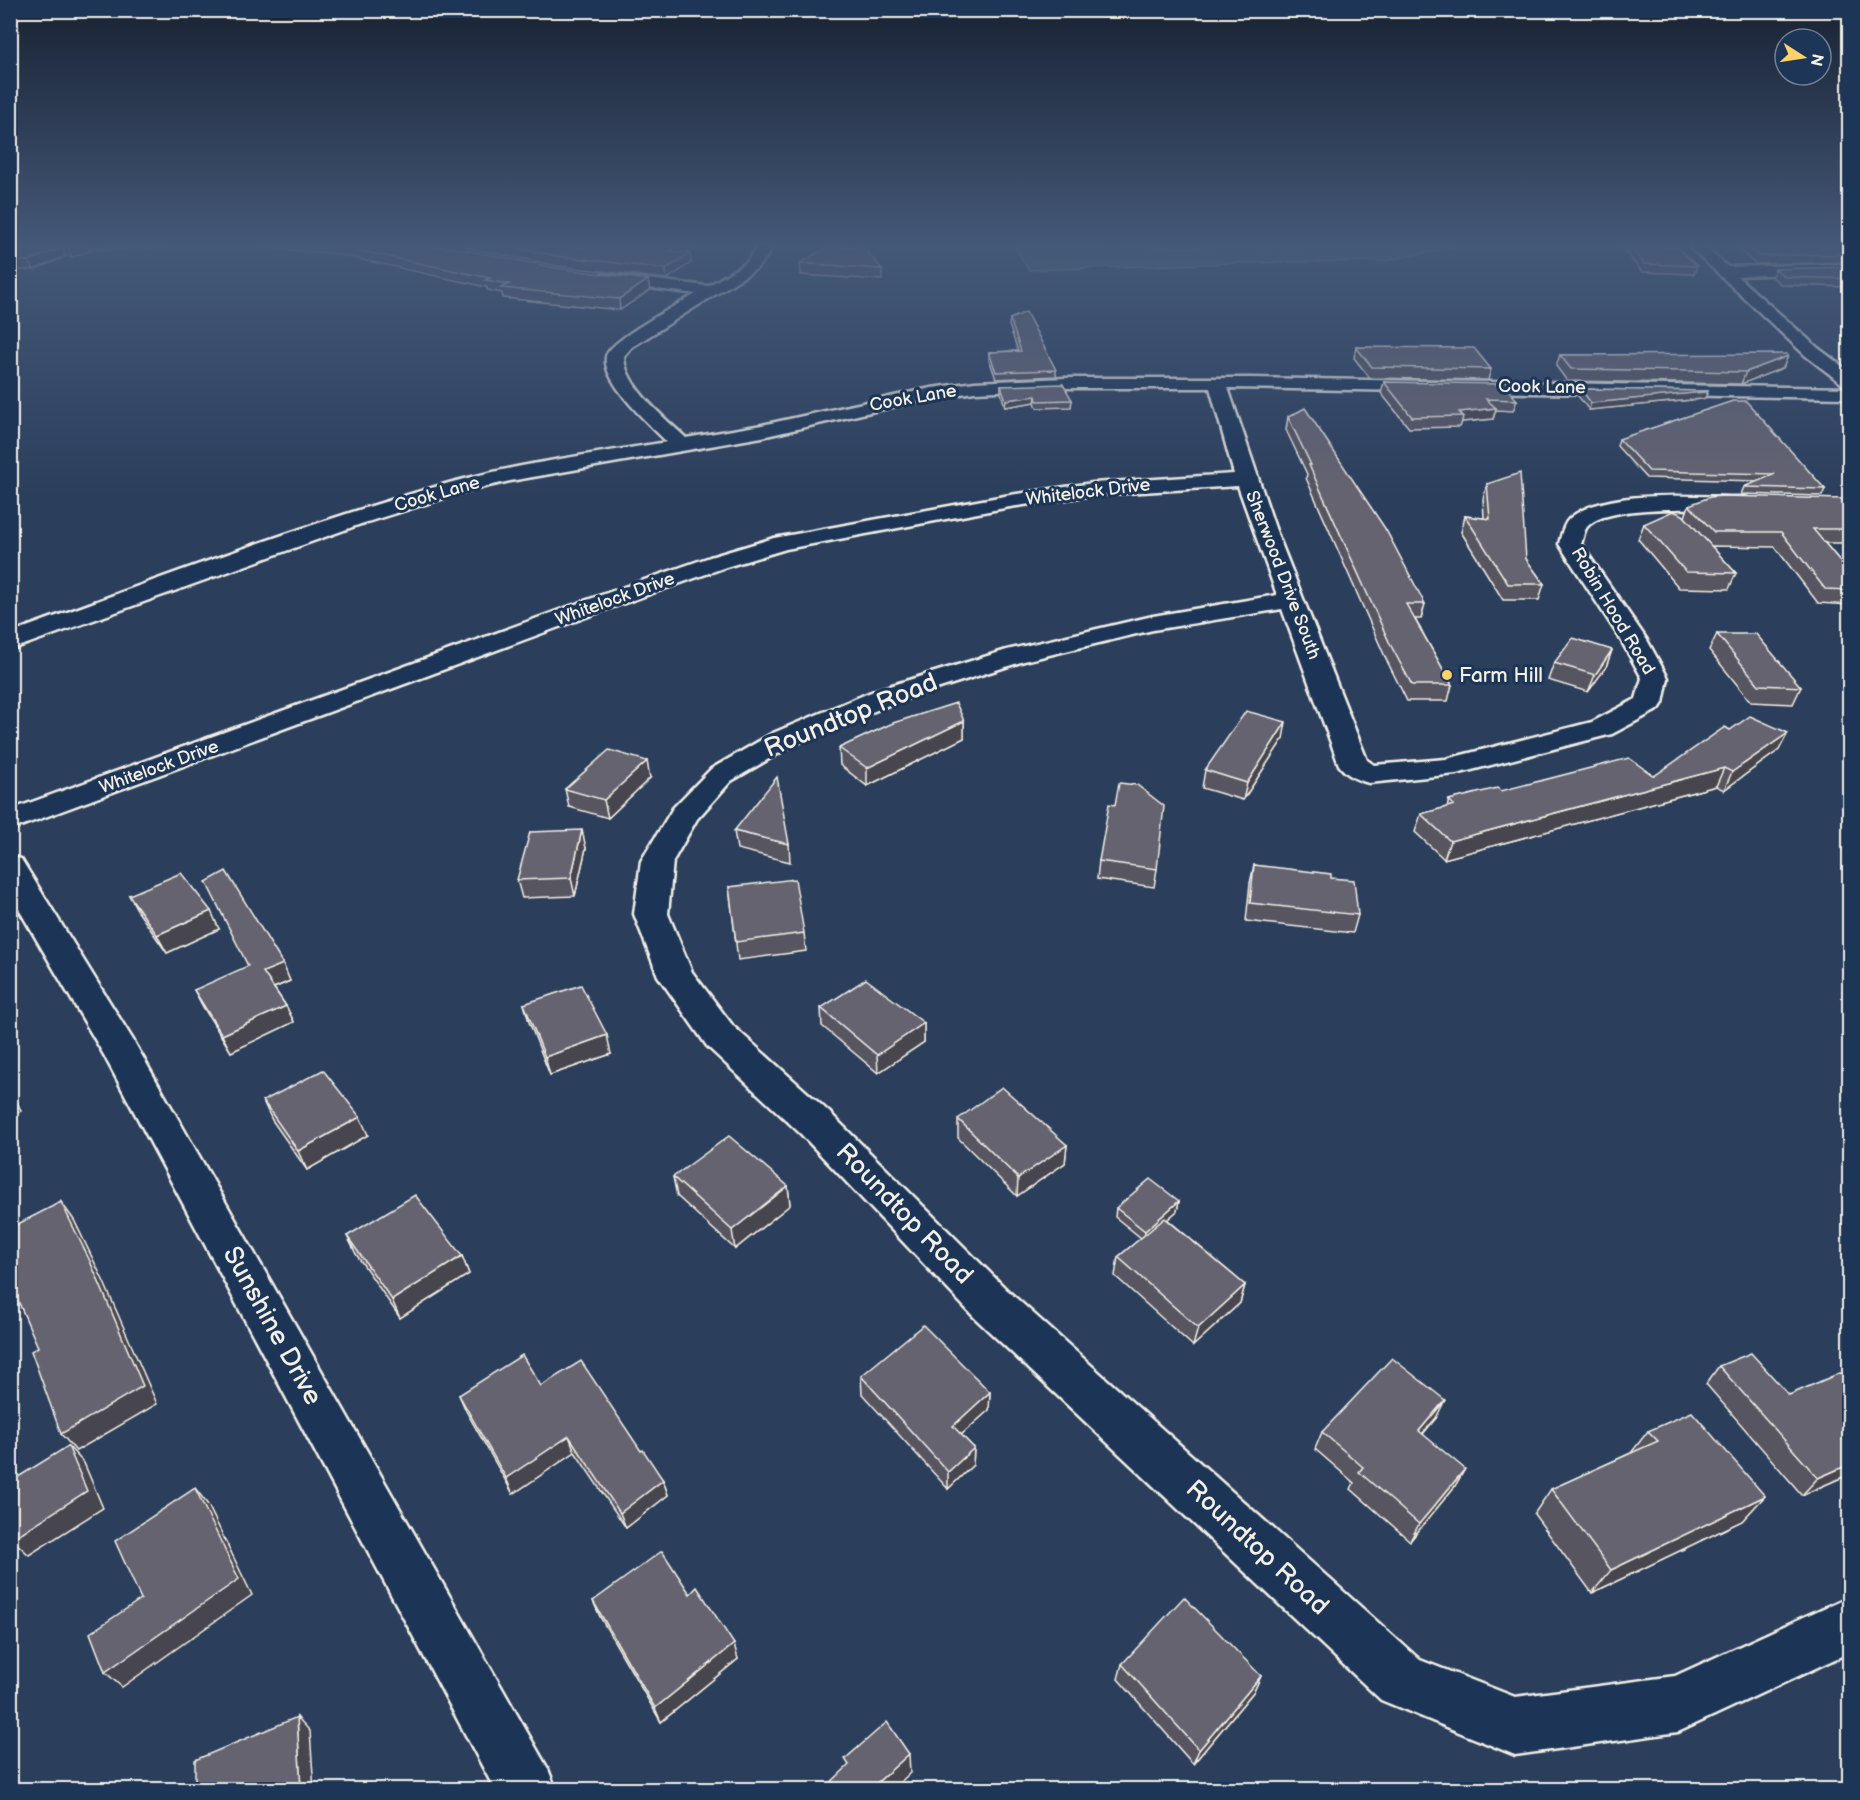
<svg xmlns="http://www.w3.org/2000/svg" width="1860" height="1800" font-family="'Balsamiq Sans',sans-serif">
<rect width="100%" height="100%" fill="#2b3e5c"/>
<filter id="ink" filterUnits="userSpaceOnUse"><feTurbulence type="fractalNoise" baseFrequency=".0167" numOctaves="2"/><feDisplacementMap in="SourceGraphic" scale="12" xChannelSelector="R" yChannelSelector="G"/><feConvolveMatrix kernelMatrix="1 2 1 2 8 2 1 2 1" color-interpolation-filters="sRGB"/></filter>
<g filter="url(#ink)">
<polygon fill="#4c7377" stroke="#a0b2b0" stroke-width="1.5" points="1015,247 1455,247 1383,261 1235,263 1029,270"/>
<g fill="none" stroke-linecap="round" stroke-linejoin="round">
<g stroke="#f4f1e8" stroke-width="5">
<g id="minor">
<path d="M 757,247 L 771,247 L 768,255 L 756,269 L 632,347 L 624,356 C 624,386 666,419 686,438 L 762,425 L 931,388 L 975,382 L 1066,378 L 1251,378 L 1850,388 L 1850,398 L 1228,388 L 1275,528 L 1367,760 L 1374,765 L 1446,759 L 1592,722 L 1636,699 L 1642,678 L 1621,640 L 1559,544 C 1561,536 1563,525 1569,519 C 1603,488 1695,497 1740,497 L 1748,498 L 1751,503 L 1748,508 L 1740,509 C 1708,510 1606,503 1587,527 C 1584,530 1583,539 1581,544 L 1647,640 L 1668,678 L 1663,703 L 1659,709 L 1612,734 L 1456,774 L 1369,783 C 1357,780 1346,775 1339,765 L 1282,609 L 1153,630 L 1024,661 L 896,702 L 793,745 L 731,781 L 697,819 L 673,861 L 668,914 L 692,972 L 733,1026 L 829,1112 L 1007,1290 L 1420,1660 L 1515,1697 L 1675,1676 L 1850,1596 L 1850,1652 L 1678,1732 L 1515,1755 L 1381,1700 L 975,1318 L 801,1134 L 707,1046 L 658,976 L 634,914 L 641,861 L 673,808 L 711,769 L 773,733 L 876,690 L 1007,650 L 1153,616 L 1277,595 L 1238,486 L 1093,495 L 1010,507 L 786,549 L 726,567 L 605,610 L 10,830 L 10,810 L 587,600 L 710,557 L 774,538 L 1010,495 L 1093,483 L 1234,474 L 1210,388 L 1066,388 L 975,392 L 931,398 L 762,437 L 510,481 L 463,492 L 361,524 L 10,650 L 10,633 C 155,580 300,525 449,483 C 520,463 595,454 667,442 C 651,426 602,382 606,357 C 609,340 679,304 696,294 L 603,282 L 596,278 L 603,274 L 708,286 L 746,263 Z"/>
<polygon points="1690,247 1705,247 1728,267 1850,264 1850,272 1737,276 1818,348 1850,372 1850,386 1844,385 1806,356"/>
<polygon points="10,856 21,859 133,1040 548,1769 556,1790 495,1790 104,1055 10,894"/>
</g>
</g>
<use href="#minor" fill="#1d3557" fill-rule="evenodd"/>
</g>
<g fill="#575560" stroke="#f4f1e8" stroke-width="1.5">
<polygon points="10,247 168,247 91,250 72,257 66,256 34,270 10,270"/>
<polygon points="256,247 450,247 650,290 620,310 503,298 502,293 487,290 487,287 331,253"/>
<polygon points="465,247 696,247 685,253 690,253 691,263 667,279 558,266"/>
<polygon points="1621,247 1677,247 1697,266 1694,274 1642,272"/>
<polygon points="1735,247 1850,247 1850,262 1756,264"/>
<polygon points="800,263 882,269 882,280 801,275"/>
<polygon points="1850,267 1850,287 1782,285 1772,277 1775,269"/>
<polygon points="1010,319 1056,370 1056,376 996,379 989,359 989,352 1018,351 1009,325"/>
<polygon points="1356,347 1491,369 1488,380 1370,378 1354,358"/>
<polygon points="1560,355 1788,356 1783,368 1741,384 1567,381 1556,366"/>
<polygon points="1384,382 1517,400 1513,411 1496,410 1493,419 1462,422 1460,427 1409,428 1381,393"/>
<polygon points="1001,386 1072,400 1071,407 1037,408 1035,402 1005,407 1001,393"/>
<polygon points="1581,389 1708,391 1705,398 1702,399 1589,410 1578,396"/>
<polygon points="1733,401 1825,489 1822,496 1741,494 1744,487 1758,481 1646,478 1617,446 1619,439"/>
<polygon points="1288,417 1425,604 1421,619 1415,619 1452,685 1448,701 1407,701 1386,659 1306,478 1307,474 1286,430"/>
<polygon points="1487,484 1526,559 1544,584 1539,600 1503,600 1461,532 1465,516 1484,518 1483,499"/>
<polygon points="1689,505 1850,505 1850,543 1825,543 1850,573 1850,605 1818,603 1775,547 1711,546 1736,573 1729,589 1679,588 1638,539 1644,524 1685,517"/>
<polygon points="1717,634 1801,687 1793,704 1751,702 1709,650"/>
<polygon points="1612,650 1606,667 1588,692 1548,680 1554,663"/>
<polygon points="964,721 964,738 867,786 840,765 839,748"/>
<polygon points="1283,739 1243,800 1202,788 1205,770"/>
<polygon points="1779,750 1724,790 1716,786 1444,859 1415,832 1421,814 1447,807 1449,800 1501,791 1654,776"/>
<polygon points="650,778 608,818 569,807 565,789"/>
<polygon points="1115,805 1157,869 1154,887 1097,879 1099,861"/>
<polygon points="734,831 789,844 790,862 737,849"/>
<polygon points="586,848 575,896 522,898 517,880"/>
<polygon points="1254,865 1331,878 1358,915 1353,933 1246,921 1250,883"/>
<polygon points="729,887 804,933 806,951 738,960"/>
<polygon points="129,895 219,929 167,953 139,913"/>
<polygon points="283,964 290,981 274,988 286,1006 294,1022 231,1052 203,1007 194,990"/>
<polygon points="524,1004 611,1054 550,1075 529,1022"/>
<polygon points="821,1008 924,1023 924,1042 878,1073 822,1026"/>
<polygon points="263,1101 368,1135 307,1170 272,1120"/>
<polygon points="958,1119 1067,1145 1065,1163 1017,1196 958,1138"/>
<polygon points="673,1177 788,1186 790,1205 735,1249 677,1196"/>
<polygon points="1179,1201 1177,1211 1167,1219 1245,1285 1240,1303 1193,1346 1115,1276 1118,1257 1141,1238 1115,1217 1116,1208"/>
<polygon points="347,1236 462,1256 469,1274 400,1318 356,1254"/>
<polygon points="1719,1366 1789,1395 1850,1474 1802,1495 1706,1384"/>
<polygon points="861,1376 990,1392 989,1410 961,1435 974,1448 973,1465 948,1489 862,1394"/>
<polygon points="541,1386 641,1451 663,1480 668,1495 626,1528 575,1452 513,1494 466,1411 459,1395"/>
<polygon points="1436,1418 1423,1434 1455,1486 1410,1541 1351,1489 1354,1483 1315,1449 1322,1432"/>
<polygon points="1648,1431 1765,1496 1742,1521 1592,1593 1534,1514 1551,1489 1631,1453"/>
<polygon points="690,1594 738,1659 661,1722 600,1617 593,1601"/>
<polygon points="1122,1664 1261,1676 1254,1691 1193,1764 1118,1679"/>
</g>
<g fill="#47454e" stroke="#f4f1e8" stroke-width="1.5">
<polygon points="62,247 66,256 34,270 29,261"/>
<polygon points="68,247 89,247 91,250 72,257"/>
<polygon points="677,247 696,247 670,261 668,251"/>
<polygon points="690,253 691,263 667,279 666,269"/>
<polygon points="648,280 650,290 620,310 619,299"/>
<polygon points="1788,356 1783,368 1741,384 1746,372"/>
<polygon points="1708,391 1705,398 1702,399 1589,410 1591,403"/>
<polygon points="1036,396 1035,402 1005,407 1006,400"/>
<polygon points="1496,408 1493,419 1462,422 1463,416 1459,412"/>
<polygon points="1612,650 1606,667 1588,692 1595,675"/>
<polygon points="964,721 964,738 867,786 867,768"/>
<polygon points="1286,722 1283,739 1243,800 1247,783"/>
<polygon points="1788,733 1779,750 1724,790 1732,772"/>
<polygon points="647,761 650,778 608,818 604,800"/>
<polygon points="1724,768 1716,786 1444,859 1450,841"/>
<polygon points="582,830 586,848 575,896 571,878"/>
<polygon points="211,911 219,929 167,953 157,935"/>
<polygon points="283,964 290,981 271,989 263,972"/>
<polygon points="286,1006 294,1022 231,1052 222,1035"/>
<polygon points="924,1023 924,1042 878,1073 877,1055"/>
<polygon points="607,1035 611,1054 550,1075 545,1057"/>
<polygon points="10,1085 21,1111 10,1116"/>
<polygon points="360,1117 368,1135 307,1170 298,1151"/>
<polygon points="1067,1145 1065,1163 1017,1196 1018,1178"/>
<polygon points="788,1186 790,1205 735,1249 732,1230"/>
<polygon points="1179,1201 1177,1211 1144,1240 1145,1231"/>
<polygon points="61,1202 74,1220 103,1280 157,1404 76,1451 61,1434"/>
<polygon points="462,1256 469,1274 400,1318 392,1300"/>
<polygon points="1245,1285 1240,1303 1193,1346 1198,1328"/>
<polygon points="990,1392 989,1410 952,1443 953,1426"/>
<polygon points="1445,1400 1436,1418 1410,1448 1419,1431"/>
<polygon points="569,1436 575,1452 513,1494 506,1478"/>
<polygon points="68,1446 84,1463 103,1508 29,1555 12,1539"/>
<polygon points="974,1448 973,1465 948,1489 948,1472"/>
<polygon points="1850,1464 1850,1474 1802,1495 1818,1478"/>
<polygon points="1465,1469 1455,1486 1410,1541 1419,1524"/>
<polygon points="663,1480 668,1495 626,1528 620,1513"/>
<polygon points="195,1488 208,1505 252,1595 122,1687 105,1672"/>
<polygon points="1765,1496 1742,1521 1592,1593 1611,1570"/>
<polygon points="734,1644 738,1659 661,1722 655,1708"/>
<polygon points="1261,1676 1254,1691 1193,1764 1199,1750"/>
<polygon points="297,1717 310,1731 314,1790 301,1790"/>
<polygon points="909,1754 910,1773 892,1790 869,1790"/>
</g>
<g fill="#656370" stroke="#f4f1e8" stroke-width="1.5">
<polygon points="10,247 61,247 29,261 10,260"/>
<polygon points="342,247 450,247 556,268 648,280 619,299 501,288 509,284 485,280 490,278"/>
<polygon points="511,247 677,247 668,251 690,253 666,269 557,256"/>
<polygon points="828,247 863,247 882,269 800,263"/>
<polygon points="1631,247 1677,247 1697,266 1644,264"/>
<polygon points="1747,247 1850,247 1850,254 1759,256"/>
<polygon points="1850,267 1850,279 1785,277 1775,269"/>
<polygon points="1026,312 1056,370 996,372 989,352 1021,351 1010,319"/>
<polygon points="1356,347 1474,348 1491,369 1372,367"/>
<polygon points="1787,354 1788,356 1746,372 1571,369 1560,355"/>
<polygon points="1384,382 1503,384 1517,400 1486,399 1496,408 1459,412 1463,416 1412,417"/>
<polygon points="1063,384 1072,400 1037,401 1036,396 1006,400 1001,386"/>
<polygon points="1581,389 1708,391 1705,392 1591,403"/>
<polygon points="1733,401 1746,401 1825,489 1744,487 1775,474 1649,471 1619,439"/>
<polygon points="1305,408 1386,530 1425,604 1406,604 1452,685 1412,685 1390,644 1309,465 1311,465 1288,417"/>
<polygon points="1520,473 1526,559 1544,584 1508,584 1465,516 1490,519 1487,484"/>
<polygon points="1722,496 1844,499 1850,505 1850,529 1813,529 1850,573 1850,590 1825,589 1781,532 1714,532 1689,505 1710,497"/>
<polygon points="1673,511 1683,515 1736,573 1686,572 1644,524"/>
<polygon points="1717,634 1756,634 1801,687 1759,685"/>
<polygon points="1573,638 1612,650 1595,675 1554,663"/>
<polygon points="956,703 964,721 867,768 839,748 893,723"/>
<polygon points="1246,711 1286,722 1247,783 1205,770"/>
<polygon points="1750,716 1788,733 1732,772 1724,768 1450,841 1421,814 1454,805 1449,800 1497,788 1501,791 1629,758 1654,776 1725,727 1730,730"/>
<polygon points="609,750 647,761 604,800 565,789"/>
<polygon points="777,777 789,844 734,831"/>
<polygon points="1119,783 1137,785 1164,806 1157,869 1099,861 1109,804 1115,805"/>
<polygon points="582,830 571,878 517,880 530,832"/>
<polygon points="1254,865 1331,874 1331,878 1354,880 1358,915 1250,903"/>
<polygon points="226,871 283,964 263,972 286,1006 222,1035 194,990 248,966 206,882"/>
<polygon points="181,873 211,911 157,935 129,895"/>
<polygon points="795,879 804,933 736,942 729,887"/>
<polygon points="866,979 924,1023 877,1055 821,1008"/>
<polygon points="581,985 607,1035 545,1057 524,1004"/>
<polygon points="323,1070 360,1117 298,1151 263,1101"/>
<polygon points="1002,1087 1067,1145 1018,1178 958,1119"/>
<polygon points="729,1136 788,1186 732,1230 673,1177"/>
<polygon points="1150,1179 1179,1201 1145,1231 1116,1208"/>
<polygon points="415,1195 462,1256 392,1300 347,1236"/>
<polygon points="61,1202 90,1261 143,1386 61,1434 31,1351 38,1347 10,1282 10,1228"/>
<polygon points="1165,1218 1245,1285 1198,1328 1118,1257"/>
<polygon points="923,1325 990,1392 953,1426 974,1448 948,1472 861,1376"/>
<polygon points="1751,1353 1789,1395 1840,1373 1850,1383 1850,1464 1818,1478 1719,1366"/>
<polygon points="522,1355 541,1386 581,1361 641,1451 643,1450 663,1480 620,1513 569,1436 506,1478 459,1395"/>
<polygon points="1392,1358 1445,1400 1419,1431 1465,1469 1419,1524 1359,1472 1363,1467 1322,1432"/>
<polygon points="1692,1412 1765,1496 1611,1570 1551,1489 1658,1441 1648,1431"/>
<polygon points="68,1446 87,1491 12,1539 10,1535 10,1482"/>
<polygon points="195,1488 239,1579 105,1672 90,1633 141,1599 115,1541"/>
<polygon points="662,1551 690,1594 697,1587 734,1644 655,1708 593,1601"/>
<polygon points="1184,1597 1261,1676 1199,1750 1122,1664"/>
<polygon points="297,1717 301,1790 195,1790 195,1760"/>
<polygon points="887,1722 909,1754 869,1790 823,1790 849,1765 845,1759"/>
</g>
</g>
<linearGradient id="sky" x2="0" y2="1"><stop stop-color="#182233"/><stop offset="0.49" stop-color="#445878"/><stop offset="1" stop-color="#445878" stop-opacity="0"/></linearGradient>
<rect width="1860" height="499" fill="url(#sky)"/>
<circle fill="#ffd166" stroke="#1d3557" stroke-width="2" cx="1447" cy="675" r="6"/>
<g text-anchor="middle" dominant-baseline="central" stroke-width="6" stroke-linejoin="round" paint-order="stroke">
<g font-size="18" fill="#f4f1e8" stroke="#1d3557">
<text transform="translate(1542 387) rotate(1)">Cook Lane</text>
<text transform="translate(913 398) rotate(-10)">Cook Lane</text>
<text transform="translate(1088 492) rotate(-7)">Whitelock Drive</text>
<text transform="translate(437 494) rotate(-16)">Cook Lane</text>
<text transform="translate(1283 575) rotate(69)">Sherwood Drive South</text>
<text transform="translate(615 599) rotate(-20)">Whitelock Drive</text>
<text transform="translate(1613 611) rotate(59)">Robin Hood Road</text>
<text transform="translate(159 767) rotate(-20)">Whitelock Drive</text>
</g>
<g font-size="21" fill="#f4f1e8" stroke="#1d3557" text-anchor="start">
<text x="1459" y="675">Farm Hill</text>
</g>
<g font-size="26" fill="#f4f1e8" stroke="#1d3557">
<text transform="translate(851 716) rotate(-22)">Roundtop Road</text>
<text transform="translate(904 1214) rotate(46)">Roundtop Road</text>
<text transform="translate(272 1326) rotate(61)">Sunshine Drive</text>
<text transform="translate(1257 1548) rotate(43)">Roundtop Road</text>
</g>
</g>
<rect width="1860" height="1800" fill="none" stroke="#1d3557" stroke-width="36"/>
<rect x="18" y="18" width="1824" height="1764" fill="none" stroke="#f4f1e8" stroke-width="2" filter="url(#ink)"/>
<g transform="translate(1803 57) rotate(102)"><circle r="28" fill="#1d3557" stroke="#738091" stroke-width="1.5"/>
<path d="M0-4.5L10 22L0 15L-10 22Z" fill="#ffd166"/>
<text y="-9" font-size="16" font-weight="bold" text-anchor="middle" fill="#f4f1e8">N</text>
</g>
</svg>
